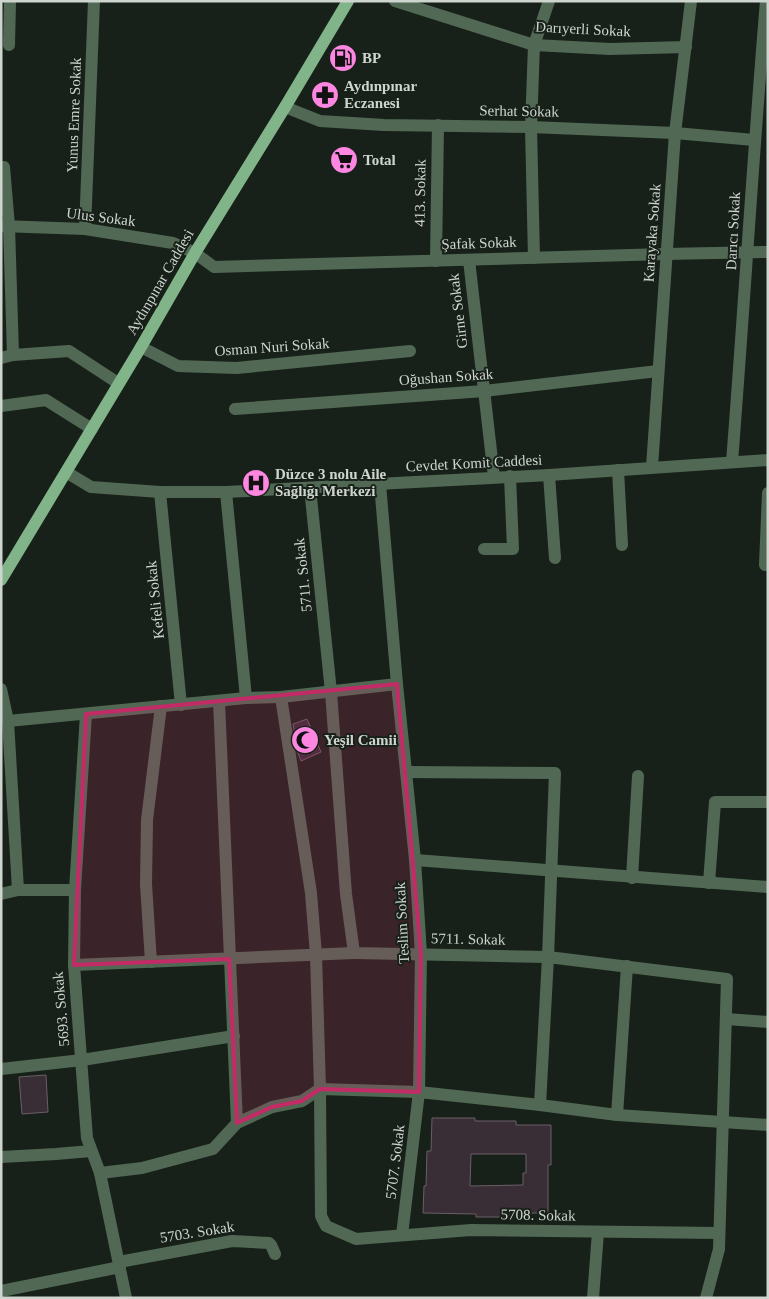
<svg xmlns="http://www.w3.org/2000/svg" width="769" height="1299" font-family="'Times New Roman',serif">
<rect width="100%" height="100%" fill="#182119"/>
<g fill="#392e36" stroke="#6a5e66" fill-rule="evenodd">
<polygon points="307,719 321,752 301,761 298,753 293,724"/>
<polygon points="46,1075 48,1112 22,1114 19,1077"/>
<path d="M 432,1118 L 475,1118 L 475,1121 L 516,1121 L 516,1125 L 551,1125 L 551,1165 L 548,1165 L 548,1213 L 512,1213 L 512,1217 L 476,1217 L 476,1214 L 423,1213 L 424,1186 L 426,1186 L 427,1151 L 431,1151 ZM 471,1154 L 526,1154 L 526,1173 L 523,1173 L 523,1185 L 470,1186 Z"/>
</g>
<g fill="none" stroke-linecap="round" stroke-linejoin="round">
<g stroke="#516954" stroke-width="12">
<polyline points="395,1 534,45 610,49 686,47"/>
<polyline points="9,45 10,1"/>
<polyline points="285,107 320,121 384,125 531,127 675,133 754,140"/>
<polyline points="4,167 9,226 13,355"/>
<polyline points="1,226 85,229 173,243 195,253 214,267 666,254 768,252"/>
<polyline points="85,229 94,1"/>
<polyline points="534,258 531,127 534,45 549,1"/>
<polyline points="469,260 494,477"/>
<polyline points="436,261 438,125"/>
<polyline points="141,347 178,366 237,368 410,351"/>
<polyline points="1,358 13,355 69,351 118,383"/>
<polyline points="1,406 46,400 92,429"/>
<polyline points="235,409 484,391 658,371"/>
<path d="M 732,462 C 744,309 753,155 766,1"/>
<polyline points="652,467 675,133 691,1"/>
<polyline points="618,470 622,545"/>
<polyline points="66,472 91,487 160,492 226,492 549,475 768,460"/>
<polyline points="549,475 555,558"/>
<polyline points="380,484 397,684 415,860 421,954 419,1092 320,1089 321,1216 326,1226 356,1239 471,1230 719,1233"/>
<polyline points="310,488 331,692 346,894 354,953 548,957 727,979 719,1249 706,1298"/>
<polyline points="160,492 181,705"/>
<polyline points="226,492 246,698"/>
<polyline points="484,549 513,549 510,476"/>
<polyline points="765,565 768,493"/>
<polyline points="1,689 8,721 18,890"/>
<polyline points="219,701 237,1123"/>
<polyline points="86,714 75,890 74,965 87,1138 100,1173 126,1298"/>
<polyline points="8,721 246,698 281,697 397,684"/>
<polyline points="406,772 555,773 548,957 540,1105 617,1115 768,1125"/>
<polyline points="415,860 768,887"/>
<polyline points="632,878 638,776"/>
<polyline points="709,883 715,802 768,802"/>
<polyline points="1,894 18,890 75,890"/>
<polyline points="151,962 146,884 147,820 161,706"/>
<polyline points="74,965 354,953"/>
<polyline points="726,1019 768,1022"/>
<polyline points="1,1069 82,1060 234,1036"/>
<polyline points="617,1115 627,966"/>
<polyline points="1,1157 56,1154 91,1151"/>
<polyline points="100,1173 142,1168 213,1149 237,1123 272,1107 302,1101 320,1089 316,955 311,893 281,697"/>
<polyline points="402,1235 419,1092 540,1105"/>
<polyline points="119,1262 232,1241 269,1243 271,1245 275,1254"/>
<polyline points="1,1291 120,1267"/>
<polyline points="593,1298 598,1232"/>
</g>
<polyline stroke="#81b489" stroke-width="12" points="1,580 141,347 195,253 285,107 348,1"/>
</g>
<path fill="#c32b67" fill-opacity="0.2" stroke="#c32b67" stroke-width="4" stroke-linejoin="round" d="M 397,684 L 421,954 L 419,1092 L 320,1089 L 302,1101 L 272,1107 L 237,1123 L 229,959 L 74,965 L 86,714 Z"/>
<defs>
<g id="fuel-disc" transform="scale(1.4375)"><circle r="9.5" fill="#fd86e1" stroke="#182119"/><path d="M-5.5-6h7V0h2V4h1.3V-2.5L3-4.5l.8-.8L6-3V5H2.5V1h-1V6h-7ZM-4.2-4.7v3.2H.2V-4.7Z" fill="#111"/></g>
<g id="pharmacy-disc" transform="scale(1.4375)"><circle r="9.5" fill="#fd86e1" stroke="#182119"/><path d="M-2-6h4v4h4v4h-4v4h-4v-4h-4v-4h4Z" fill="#111"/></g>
<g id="supermarket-disc" transform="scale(1.4375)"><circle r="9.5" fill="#fd86e1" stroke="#182119"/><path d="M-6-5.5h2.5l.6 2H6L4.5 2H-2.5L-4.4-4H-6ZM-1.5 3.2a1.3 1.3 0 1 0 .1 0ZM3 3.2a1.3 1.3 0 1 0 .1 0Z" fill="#111"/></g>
<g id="hospital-disc" transform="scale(1.4375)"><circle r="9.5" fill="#fd86e1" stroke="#182119"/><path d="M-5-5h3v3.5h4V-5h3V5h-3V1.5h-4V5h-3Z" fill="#111"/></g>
<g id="mosque-disc" transform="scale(1.4375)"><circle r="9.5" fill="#fd86e1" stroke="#182119"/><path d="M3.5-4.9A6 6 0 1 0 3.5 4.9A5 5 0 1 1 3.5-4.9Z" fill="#111"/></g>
</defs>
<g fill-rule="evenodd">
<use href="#fuel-disc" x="343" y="58"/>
<use href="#pharmacy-disc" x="325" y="95"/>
<use href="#supermarket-disc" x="344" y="160"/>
<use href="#hospital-disc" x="256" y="483"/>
<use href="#mosque-disc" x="305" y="740"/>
</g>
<g text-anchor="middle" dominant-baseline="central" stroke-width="4" stroke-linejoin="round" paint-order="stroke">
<g font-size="15" fill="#ced5cf" stroke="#182119">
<text transform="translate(583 29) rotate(3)">Darıyerli Sokak</text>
<text transform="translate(519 111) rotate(1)">Serhat Sokak</text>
<text transform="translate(74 115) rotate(-88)">Yunus Emre Sokak</text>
<text transform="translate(420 193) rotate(-89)">413. Sokak</text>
<text transform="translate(101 217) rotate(7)">Ulus Sokak</text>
<text transform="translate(733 231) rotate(-87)">Darıcı Sokak</text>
<text transform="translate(652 233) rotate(-86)">Karayaka Sokak</text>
<text transform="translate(479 243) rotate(-2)">Şafak Sokak</text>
<text transform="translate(160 282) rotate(-60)">Aydınpınar Caddesi</text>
<text transform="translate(458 311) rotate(-97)">Girne Sokak</text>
<text transform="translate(272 347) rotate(-4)">Osman Nuri Sokak</text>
<text transform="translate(446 377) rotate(-4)">Oğushan Sokak</text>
<text transform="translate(474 463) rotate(-3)">Cevdet Komit Caddesi</text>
<text transform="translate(303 575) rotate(-96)">5711. Sokak</text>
<text transform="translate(155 600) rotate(-96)">Kefeli Sokak</text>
<text transform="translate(402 923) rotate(-93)">Teslim Sokak</text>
<text transform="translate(468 939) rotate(1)">5711. Sokak</text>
<text transform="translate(61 1009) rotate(-95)">5693. Sokak</text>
<text transform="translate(395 1162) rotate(-83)">5707. Sokak</text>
<text transform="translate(538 1215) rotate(1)">5708. Sokak</text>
<text transform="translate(197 1232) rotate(-9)">5703. Sokak</text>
</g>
<g font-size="15" font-weight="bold" fill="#ced5cf" stroke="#182119" text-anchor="start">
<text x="362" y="58">BP</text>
<text x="344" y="86">Aydınpınar<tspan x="344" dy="17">Eczanesi</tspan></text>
<text x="363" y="160">Total</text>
<text x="275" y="474">Düzce 3 nolu Aile<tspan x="275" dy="17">Sağlığı Merkezi</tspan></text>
<text x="324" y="740">Yeşil Camii</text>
</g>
</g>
<rect width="769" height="1299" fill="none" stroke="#ced5cf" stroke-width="5"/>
</svg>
